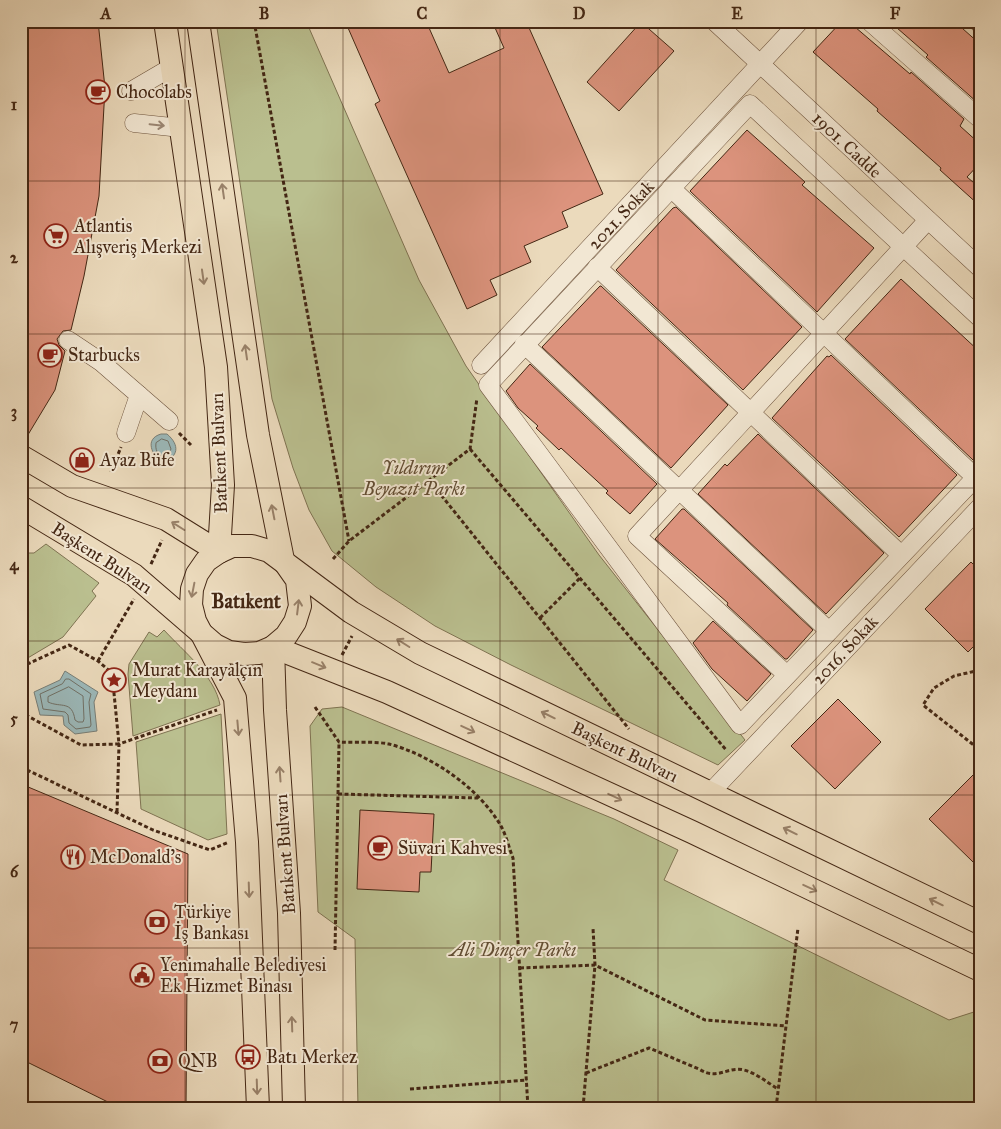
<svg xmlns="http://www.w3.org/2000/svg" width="1001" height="1129" font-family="'IM FELL Great Primer',serif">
<rect width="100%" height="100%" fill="#ebdabc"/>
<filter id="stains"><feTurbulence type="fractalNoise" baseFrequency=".004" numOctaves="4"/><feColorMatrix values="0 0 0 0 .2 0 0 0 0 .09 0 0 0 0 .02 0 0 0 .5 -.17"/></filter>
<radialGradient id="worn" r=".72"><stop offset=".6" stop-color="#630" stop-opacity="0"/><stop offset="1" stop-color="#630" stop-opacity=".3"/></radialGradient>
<g fill="#babf8f" stroke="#7f7352">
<polygon points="216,21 306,21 419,280 466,366 599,555 745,740 718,765 511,665 435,626 376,587 332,551 309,510 293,468 272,399"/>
<polygon points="46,544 99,583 92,591 96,596 63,637 21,662 21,553 34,553"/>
<path d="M 164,630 C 183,651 215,676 220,705 L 133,736 L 128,674 L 129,664 L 149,632 L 157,637 Z"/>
<polygon points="342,707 614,819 678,850 664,880 949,1020 980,1010 980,1108 358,1108 355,939 318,912 310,726 322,709"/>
<polygon points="221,714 227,834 208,840 141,809 136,742"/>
</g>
<g fill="#9bb8b9" stroke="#787e77">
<path d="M 161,434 L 167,434 C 180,445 179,457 162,463 C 152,455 144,439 161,434 Z"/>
<polygon points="65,671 98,692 94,702 97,731 75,734 64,725 63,716 40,715 34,692 60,680"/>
</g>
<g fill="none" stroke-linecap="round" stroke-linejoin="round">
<g stroke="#707066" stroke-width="1">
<path d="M 162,439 L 168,441 L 171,449 L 168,455 L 164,457 C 157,455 155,449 156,443 Z"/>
<polygon points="66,679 69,679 91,694 89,702 91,725 90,727 76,729 69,723 68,715 65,712 43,709 40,694 62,684"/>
<path d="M 69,687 L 83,696 L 84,719 L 83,722 L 78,722 L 75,720 C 72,700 61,708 48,702 L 48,697 Z"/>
</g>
</g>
<g fill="#dc937d" stroke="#442714">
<polygon points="21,21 98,21 105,88 99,196 84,276 71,330 63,331 57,339 59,345 65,351 55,390 23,443 21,443"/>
<polygon points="345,21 426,21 449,73 504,48 492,21 526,21 603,194 562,212 568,227 524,246 531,262 490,280 497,295 467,309 375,104 380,101"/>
<polygon points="842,21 848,21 910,74 911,72 964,119 960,126 980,144 980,163 967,177 980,188 980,206 940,170 941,168 877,111 878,109 813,52"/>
<polygon points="889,21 954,21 980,44 980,102 978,103 926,57 928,55"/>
<polygon points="641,22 674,51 619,111 587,82"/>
<polygon points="747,130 805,182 802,185 874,248 817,312 690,191"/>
<polygon points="676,207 802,327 743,390 616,270 673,208"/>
<polygon points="901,279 980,352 980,452 973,460 845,339"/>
<polygon points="600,286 601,286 728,405 671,468 542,347"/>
<polygon points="831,355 957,475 899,537 772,418 827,356 829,357"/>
<polygon points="530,364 657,484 630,514 606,493 608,491 561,448 559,450 536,428 538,426 518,408 506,391"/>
<polygon points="758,434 884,553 826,614 698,494 725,464 727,466"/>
<polygon points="682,509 684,509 813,630 787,659 785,659 727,605 728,603 655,539"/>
<polygon points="971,562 980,571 980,640 968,652 925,609"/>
<polygon points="713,621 771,674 747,701 712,669 693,643"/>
<polygon points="838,699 881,742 835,789 791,746"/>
<polygon points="980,768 980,855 973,862 929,819"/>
<polygon points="21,784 188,854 186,1108 120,1108 21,1059"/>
<polygon points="360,810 434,814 431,872 420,872 419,892 357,889"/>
</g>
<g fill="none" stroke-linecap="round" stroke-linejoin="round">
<g stroke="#6e543e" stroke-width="19">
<g id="minor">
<polyline points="714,21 980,268"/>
<polyline points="869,21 980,119"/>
<polyline points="977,21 980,24"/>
<polyline points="131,91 172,67"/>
<polyline points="134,123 181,128"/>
<polyline points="671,188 975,477"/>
<polyline points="597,267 900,554"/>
<polyline points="980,318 750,104 488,385 740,725 980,473"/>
<polyline points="68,340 101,362 139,395 126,433"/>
<polyline points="524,344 829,631"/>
<polyline points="481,365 800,21"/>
<polyline points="139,395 169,421"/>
<polyline points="787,675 637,536 928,220"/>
<polyline points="710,793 980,507"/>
</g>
</g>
<g stroke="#442714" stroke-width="24">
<g id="major">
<polyline points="165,21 216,367 223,485 219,552"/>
<polyline points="21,456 72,486 166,519 219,552"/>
<polyline points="21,507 134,575 215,645 229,652 244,654 259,653 273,647 286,636 295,622 300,606 297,580 283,560 258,435 198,21"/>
<polyline points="273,647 387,692 692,832 980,970"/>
<polyline points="273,647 275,710 289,913 294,1108"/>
<polyline points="258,1108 247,842 235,698 195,621 191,605 192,589 197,574 206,561 219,552 232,546 252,546 269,551 351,612 420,653 980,923"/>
</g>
</g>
<g stroke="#442714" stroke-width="3" stroke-dasharray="4 2.5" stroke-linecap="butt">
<polyline points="254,21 349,541"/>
<polyline points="179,433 191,445"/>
<polyline points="470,449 727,751"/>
<polyline points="111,472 121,447"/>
<polyline points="429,480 629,729"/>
<polyline points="333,559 349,541 470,449 477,398"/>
<polyline points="151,564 162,540"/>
<polyline points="540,618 580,578"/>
<polyline points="342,655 352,636"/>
<polyline points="98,661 134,599"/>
<polyline points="21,667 69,645 98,661 112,673 119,744 81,745 24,714 21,690"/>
<polyline points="980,670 954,676 934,688 923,705 980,750"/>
<path d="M 315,707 L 339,742 C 355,743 374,741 389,744 C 431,755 479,788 501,826 C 506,835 509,848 513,858 L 528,1108"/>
<polyline points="21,767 153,830 210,850 229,842"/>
<polyline points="338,794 478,798"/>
<polyline points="117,812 119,744 217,710"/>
<polyline points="335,950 339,742"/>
<polyline points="520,968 595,965 705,1020 786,1026"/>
<path d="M 586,1073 L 649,1048 L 699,1069 C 717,1081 727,1066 744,1070 C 756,1073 768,1083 778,1089"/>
<polyline points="410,1089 527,1080"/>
<polyline points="583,1108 595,965 593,928"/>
<polyline points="776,1108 798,928"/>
</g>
<use href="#minor" stroke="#f2e7d3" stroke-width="18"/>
<use href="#major" stroke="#ebdabc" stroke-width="22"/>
</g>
<defs><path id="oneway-shaft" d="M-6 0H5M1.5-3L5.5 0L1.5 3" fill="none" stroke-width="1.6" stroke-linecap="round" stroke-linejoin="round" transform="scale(1.25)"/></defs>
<use stroke="#9b8774" href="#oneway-shaft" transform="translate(157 125) rotate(6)"/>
<g stroke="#988068">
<use href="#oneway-shaft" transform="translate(223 191) rotate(-98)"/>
<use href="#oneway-shaft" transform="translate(203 277) rotate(82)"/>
<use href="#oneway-shaft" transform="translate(246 352) rotate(-98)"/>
<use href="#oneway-shaft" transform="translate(273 512) rotate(-101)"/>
<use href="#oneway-shaft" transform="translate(178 526) rotate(-148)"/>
<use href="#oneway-shaft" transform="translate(193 590) rotate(101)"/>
<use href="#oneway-shaft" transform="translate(298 607) rotate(-83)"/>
<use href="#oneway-shaft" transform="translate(403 643) rotate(-148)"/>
<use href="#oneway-shaft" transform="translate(319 665) rotate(22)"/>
<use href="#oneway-shaft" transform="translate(548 715) rotate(-154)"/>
<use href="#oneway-shaft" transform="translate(238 728) rotate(85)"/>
<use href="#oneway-shaft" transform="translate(468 729) rotate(25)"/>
<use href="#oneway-shaft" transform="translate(280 774) rotate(-94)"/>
<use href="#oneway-shaft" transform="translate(615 797) rotate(25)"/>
<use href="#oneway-shaft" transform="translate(790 831) rotate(-154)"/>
<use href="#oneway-shaft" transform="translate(810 888) rotate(25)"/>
<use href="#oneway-shaft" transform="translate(249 890) rotate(88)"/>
<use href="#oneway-shaft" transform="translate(936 902) rotate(-154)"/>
<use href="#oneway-shaft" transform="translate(292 1024) rotate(-92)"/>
<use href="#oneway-shaft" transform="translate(257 1087) rotate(88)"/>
</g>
<path fill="none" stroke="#442714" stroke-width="1" stroke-opacity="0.55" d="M 185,21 L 185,1108M 343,21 L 343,1108M 500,21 L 500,1108M 658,21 L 658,1108M 816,21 L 816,1108M 21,181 L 980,181M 21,334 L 980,334M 21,488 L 980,488M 21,641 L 980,641M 21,795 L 980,795M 21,948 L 980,948"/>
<defs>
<g id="cafe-ring" transform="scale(1.25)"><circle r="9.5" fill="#f2e7d3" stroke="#8f2418" stroke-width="1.5"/><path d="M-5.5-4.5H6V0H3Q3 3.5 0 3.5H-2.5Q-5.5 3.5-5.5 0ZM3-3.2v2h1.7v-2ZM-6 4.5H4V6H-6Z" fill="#8f2418"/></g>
<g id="supermarket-ring" transform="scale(1.25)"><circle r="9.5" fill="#f2e7d3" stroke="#8f2418" stroke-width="1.5"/><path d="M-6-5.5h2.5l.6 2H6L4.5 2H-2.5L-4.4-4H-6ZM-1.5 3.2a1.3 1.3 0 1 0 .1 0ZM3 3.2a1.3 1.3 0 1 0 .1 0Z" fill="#8f2418"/></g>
<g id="shop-ring" transform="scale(1.25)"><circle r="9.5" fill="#f2e7d3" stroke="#8f2418" stroke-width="1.5"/><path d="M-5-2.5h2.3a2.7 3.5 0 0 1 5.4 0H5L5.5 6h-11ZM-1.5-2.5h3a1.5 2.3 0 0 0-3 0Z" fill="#8f2418"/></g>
<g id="sight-ring" transform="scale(1.25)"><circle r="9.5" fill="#f2e7d3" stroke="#8f2418" stroke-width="1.5"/><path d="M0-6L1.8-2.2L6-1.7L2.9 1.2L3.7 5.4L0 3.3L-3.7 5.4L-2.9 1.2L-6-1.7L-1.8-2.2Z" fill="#8f2418"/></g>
<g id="restaurant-ring" transform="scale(1.25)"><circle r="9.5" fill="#f2e7d3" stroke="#8f2418" stroke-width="1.5"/><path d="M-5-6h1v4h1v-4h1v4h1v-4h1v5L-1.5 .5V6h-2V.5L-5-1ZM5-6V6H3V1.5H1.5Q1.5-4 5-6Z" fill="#8f2418"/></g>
<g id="bank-ring" transform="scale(1.25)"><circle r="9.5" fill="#f2e7d3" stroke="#8f2418" stroke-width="1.5"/><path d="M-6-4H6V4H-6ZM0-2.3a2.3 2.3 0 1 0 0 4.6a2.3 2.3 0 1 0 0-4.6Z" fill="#8f2418"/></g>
<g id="civic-ring" transform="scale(1.25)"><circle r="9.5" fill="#f2e7d3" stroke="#8f2418" stroke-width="1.5"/><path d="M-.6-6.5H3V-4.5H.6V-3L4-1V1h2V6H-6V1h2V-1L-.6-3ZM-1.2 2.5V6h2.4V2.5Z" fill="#8f2418"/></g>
<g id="bus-ring" transform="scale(1.25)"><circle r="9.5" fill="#f2e7d3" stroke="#8f2418" stroke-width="1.5"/><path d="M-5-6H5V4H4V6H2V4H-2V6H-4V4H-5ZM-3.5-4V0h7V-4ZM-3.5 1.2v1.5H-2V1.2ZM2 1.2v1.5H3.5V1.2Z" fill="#8f2418"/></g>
</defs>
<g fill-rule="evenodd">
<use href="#cafe-ring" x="98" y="92"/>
<use href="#supermarket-ring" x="56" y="236"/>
<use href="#cafe-ring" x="50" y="355"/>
<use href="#shop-ring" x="82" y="460"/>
<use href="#sight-ring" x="114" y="680"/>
<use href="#cafe-ring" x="380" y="848"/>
<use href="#restaurant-ring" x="73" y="857"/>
<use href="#bank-ring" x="157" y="922"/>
<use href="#civic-ring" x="142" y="975"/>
<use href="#bus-ring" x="248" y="1057"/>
<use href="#bank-ring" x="160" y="1061"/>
</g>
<g text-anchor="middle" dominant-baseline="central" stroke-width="4" stroke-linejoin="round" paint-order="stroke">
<g font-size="18" fill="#442714" stroke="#f2e7d3" text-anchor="start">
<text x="116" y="92">Chocolabs</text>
<text x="74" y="226">Atlantis<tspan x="74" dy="21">Alışveriş Merkezi</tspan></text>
<text x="68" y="355">Starbucks</text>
<text x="100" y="460">Ayaz Büfe</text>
<text x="132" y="670">Murat Karayalçın<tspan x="132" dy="21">Meydanı</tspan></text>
<text x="398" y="848">Süvari Kahvesi</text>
<text x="90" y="857">McDonald's</text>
<text x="174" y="912">Türkiye<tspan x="174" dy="21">İş Bankası</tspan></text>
<text x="160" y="965">Yenimahalle Belediyesi<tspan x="160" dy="21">Ek Hizmet Binası</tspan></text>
<text x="266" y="1057">Batı Merkez</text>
<text x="178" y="1061">QNB</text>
</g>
<g font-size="18" fill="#442714" stroke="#f2e7d3">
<text transform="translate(847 145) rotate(43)">1901. Cadde</text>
<text transform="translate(621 215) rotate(-47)">2021. Sokak</text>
<text transform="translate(219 453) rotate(-92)">Batıkent Bulvarı</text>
<text transform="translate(102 558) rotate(33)">Başkent Bulvarı</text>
<text transform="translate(845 650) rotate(-47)">2016. Sokak</text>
<text transform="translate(625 752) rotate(26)">Başkent Bulvarı</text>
<text transform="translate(285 854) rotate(-94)">Batıkent Bulvarı</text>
</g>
<g font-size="18" font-style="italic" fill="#624d33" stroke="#f2e7d3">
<text x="414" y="468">Yıldırım<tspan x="414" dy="21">Beyazıt Parkı</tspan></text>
<text x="513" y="950">Ali Dinçer Parkı</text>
</g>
<g font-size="20" font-weight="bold" fill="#442714" stroke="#f2e7d3">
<text x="246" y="601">Batıkent</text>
</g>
</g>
<rect width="1001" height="1129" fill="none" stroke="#ebdabc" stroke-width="55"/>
<rect x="28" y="28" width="946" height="1074" fill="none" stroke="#442714" stroke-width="2"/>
<g font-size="16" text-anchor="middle" font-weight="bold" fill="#442714">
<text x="106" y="19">A</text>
<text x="264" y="19">B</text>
<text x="422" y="19">C</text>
<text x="579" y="19">D</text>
<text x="737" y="19">E</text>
<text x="895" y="19">F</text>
<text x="14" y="110">1</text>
<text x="14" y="263">2</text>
<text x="14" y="417">3</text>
<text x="14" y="570">4</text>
<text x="14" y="724">5</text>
<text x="14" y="877">6</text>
<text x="14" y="1030">7</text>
</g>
<rect width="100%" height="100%" filter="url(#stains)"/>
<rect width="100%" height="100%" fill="url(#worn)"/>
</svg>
